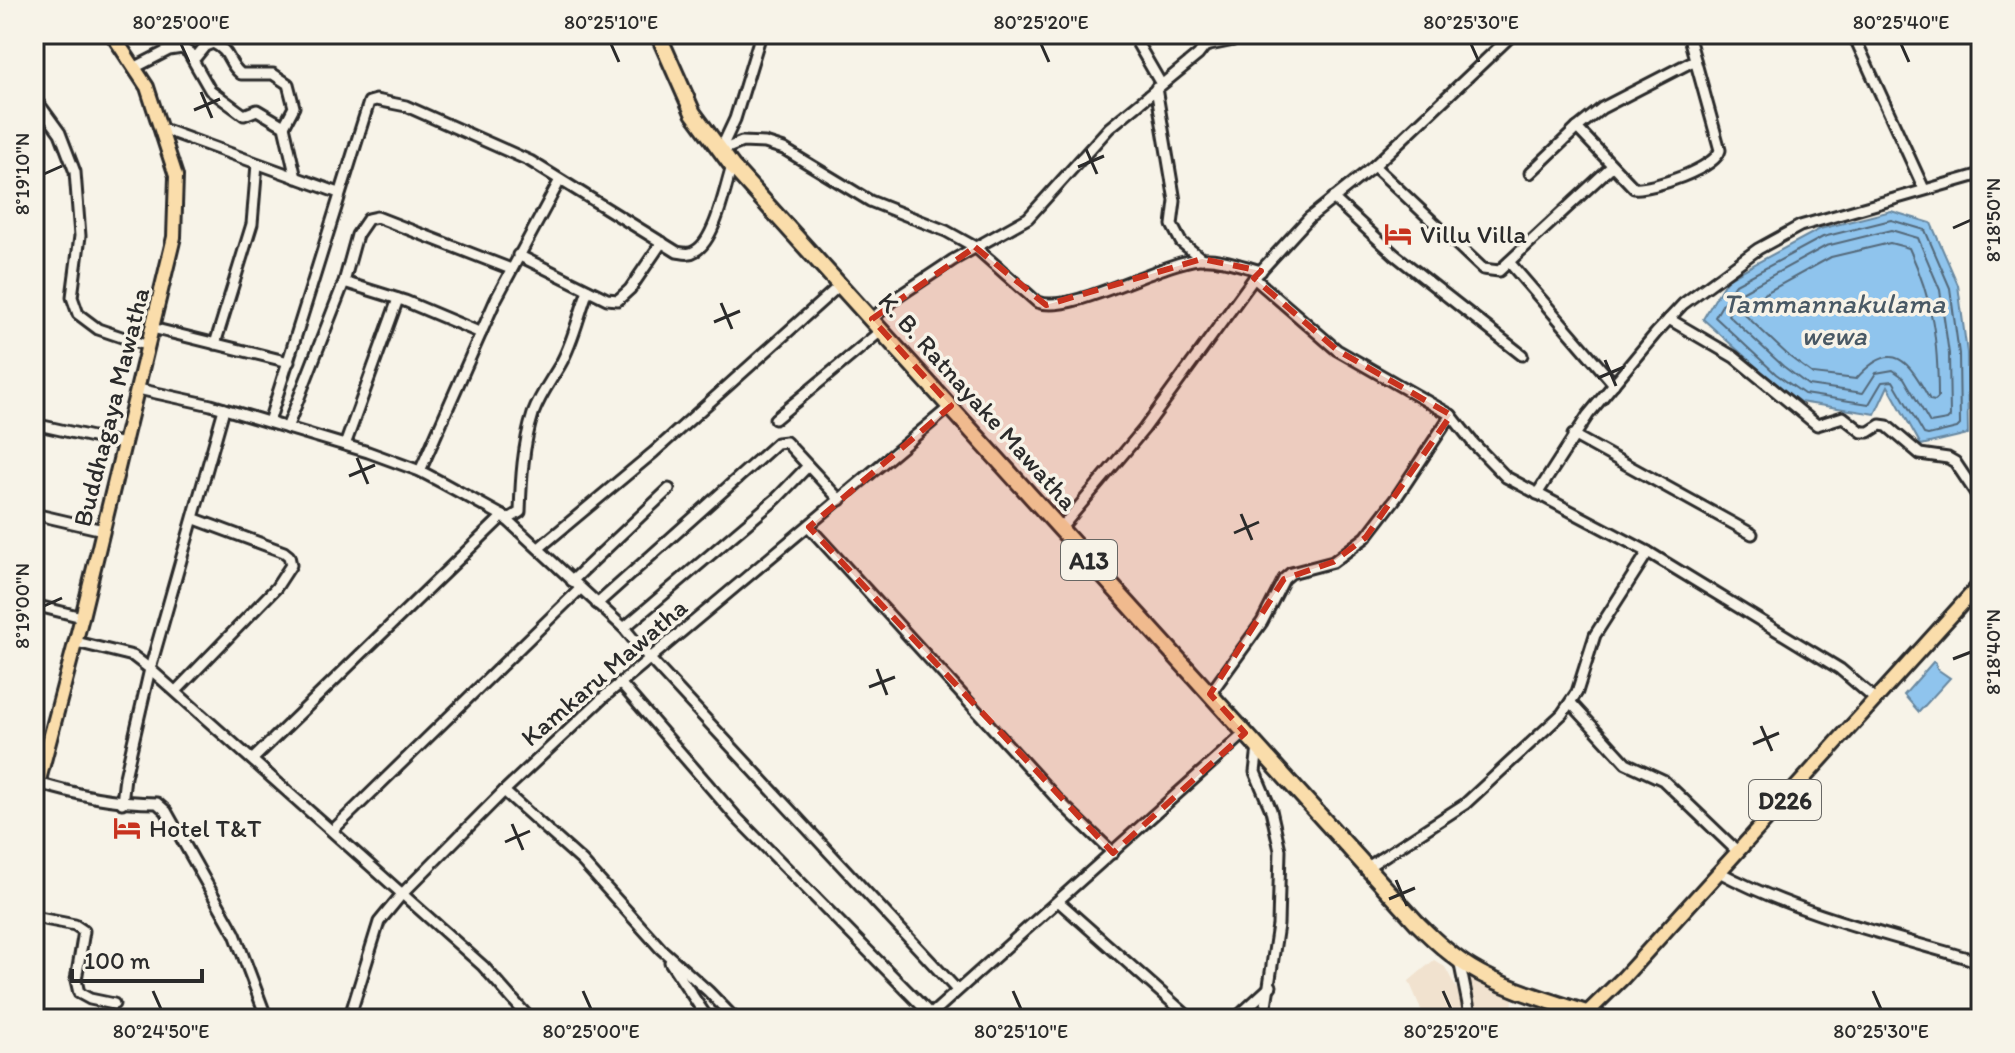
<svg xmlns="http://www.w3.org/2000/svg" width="2015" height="1053" font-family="Itim,sans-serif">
<rect width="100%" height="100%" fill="#f7f3e8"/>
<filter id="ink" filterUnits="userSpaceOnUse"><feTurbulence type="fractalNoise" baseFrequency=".0125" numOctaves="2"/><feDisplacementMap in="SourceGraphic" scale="16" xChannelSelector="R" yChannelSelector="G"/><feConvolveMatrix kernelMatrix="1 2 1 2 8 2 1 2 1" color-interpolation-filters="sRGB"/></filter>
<g filter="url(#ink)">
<g fill="#f1e2cf">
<polygon points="1434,960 1445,967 1462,999 1462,1019 1425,1019 1409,981"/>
<polygon points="1466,977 1513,999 1511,1019 1477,1019"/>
</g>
<g fill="#8fc4ed" stroke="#67879f" stroke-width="2">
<polygon points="1891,211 1931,223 1958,285 1967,353 1968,434 1921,445 1888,386 1875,414 1800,402 1771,380 1703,319 1727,279 1820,229"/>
<polygon points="1933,662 1936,663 1937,669 1950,678 1919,712 1904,695"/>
</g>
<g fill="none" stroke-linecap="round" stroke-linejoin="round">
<g stroke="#536879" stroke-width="2">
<polygon points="1891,220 1925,230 1950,288 1959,354 1960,425 1957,428 1928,435 1924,434 1893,381 1882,382 1869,404 1804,394 1776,374 1715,317 1734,285 1823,237"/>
<polygon points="1891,230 1918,238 1940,290 1949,354 1950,417 1947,420 1930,423 1904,378 1893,370 1876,373 1863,393 1808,385 1783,366 1728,315 1740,293 1826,246"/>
<path d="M 1890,243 L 1909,248 C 1933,301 1938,340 1938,398 L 1935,401 L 1930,400 C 1909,361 1893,337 1856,379 L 1813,374 L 1790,357 L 1743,313 L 1749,302 L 1831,257 Z"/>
</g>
<g stroke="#2b2b2b" stroke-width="15">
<g id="minor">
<polyline points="1132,34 1161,84"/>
<polyline points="1853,34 1924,189"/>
<polyline points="1205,46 1263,34"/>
<polyline points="190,55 210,90 244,115 257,110 284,126 296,178"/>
<path d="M 134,68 L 169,50 L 182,48 L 196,57 L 205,46 L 213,43 C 232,52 226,62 241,74 L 273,74 L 288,84 L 294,107 L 284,126"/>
<polyline points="1156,88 1175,201 1172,225 1181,242 1202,259"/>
<polyline points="34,97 60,133 75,172 80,236 72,297 78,314 98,329 148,346"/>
<polyline points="160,128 339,193"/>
<path d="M 1577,128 L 1634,188 C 1652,190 1716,168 1720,150 L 1688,34"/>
<path d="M 720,151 L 742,142 L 765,143 L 784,149 L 870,201 L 946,231 L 975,247 L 1037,302 C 1071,315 1159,263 1199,259 C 1219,257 1242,266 1261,271"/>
<polyline points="720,151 735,119 761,34"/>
<polyline points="1374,166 1483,269 1499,271 1612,166"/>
<polyline points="1530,173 1577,128 1602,108 1695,60"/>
<polyline points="1333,198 1395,255 1522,355"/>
<polyline points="518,255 607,299 618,300 630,289 662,242"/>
<polyline points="1509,262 1614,384"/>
<polyline points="1254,278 1337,350 1451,415 1474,444 1506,477 1648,552 1840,669 1876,700"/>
<polyline points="344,282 405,301 481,333"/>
<polyline points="872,319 896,298 953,260 1028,218 1109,128 1198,55 1205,46 1208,34"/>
<polyline points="1669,319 1734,357 1817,425 1843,417 1862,432 1869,432 1880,425 1887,426 1920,454 1948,458 1955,462 1981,501"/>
<polyline points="152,328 289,362"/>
<polyline points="215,344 252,224 257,164"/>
<polyline points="138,389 211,405 368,452 420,471 441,482 503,516 624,628 650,659 957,990"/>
<polyline points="775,419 882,330"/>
<path d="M 269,422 L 369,102 L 376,100 L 406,106 L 530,161 L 677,252 C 684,253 689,255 695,251 C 715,241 725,188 732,166"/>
<polyline points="34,424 124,444"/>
<polyline points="287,428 344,282 357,235 368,219 377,217 511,269"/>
<polyline points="1573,435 1752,534"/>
<polyline points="345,445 398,299"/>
<polyline points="420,471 496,299 560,180"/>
<polyline points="1537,494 1588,415 1656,333 1683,304 1758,249 1800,226 1981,174"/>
<polyline points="34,514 103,530"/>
<path d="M 507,520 L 520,512 C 521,480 523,445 533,414 C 540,395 550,382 560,365 C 573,343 579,314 588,290"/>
<polyline points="809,527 1060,802 1113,853"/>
<polyline points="1061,528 1144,429 1254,278 1309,218 1374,166 1513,34"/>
<polyline points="539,548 654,452 840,285"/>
<polyline points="572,581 669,489"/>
<polyline points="1967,599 1981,605"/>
<polyline points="597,604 777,443 786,442 840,500"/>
<polyline points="34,605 82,617"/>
<polyline points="624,628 776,499 808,466"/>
<polyline points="76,642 133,656 150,669 483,966 530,1019"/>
<polyline points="620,683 737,818 930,1014"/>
<polyline points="176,691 276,588 291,565 289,556 284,552 195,519"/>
<polyline points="1210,694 1262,622 1284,579 1291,573 1333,562 1366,537 1396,498 1451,415"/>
<polyline points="1571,703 1626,763 1663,780 1737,851"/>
<polyline points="1258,747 1255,772 1271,810 1280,850 1278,925 1264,1019"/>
<polyline points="253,759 503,516"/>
<path d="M 38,783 C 78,795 115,803 157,803 L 166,811 L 235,934 L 267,1019"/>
<polyline points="504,791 582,861 661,949 708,991 735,1019"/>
<polyline points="122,803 125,777 150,669 224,409"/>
<polyline points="333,830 580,589"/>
<polyline points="1366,868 1465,804 1562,714 1577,692 1595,635 1648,552"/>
<path d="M 1719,872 C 1800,915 1893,936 1981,962"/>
<polyline points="1058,901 1191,1019"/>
<polyline points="34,917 75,925 84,931 76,980 79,993 90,999 114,1004"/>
<polyline points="1459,960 1471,1019"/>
<polyline points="670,962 708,1019"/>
<polyline points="349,1019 379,922 402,894 504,791 605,696 951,406"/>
<polyline points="926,1019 1245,733"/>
<polyline points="1235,1019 1271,986"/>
</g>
</g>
<g stroke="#2b2b2b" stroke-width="18">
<g id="major">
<polyline points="34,799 82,617 174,237 176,176 147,87 112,34"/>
<polyline points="1587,1013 1623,978 1981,583"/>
</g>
</g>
<g stroke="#2b2b2b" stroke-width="20">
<path id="highway" d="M 658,34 L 693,113 L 732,166 L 1418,924 C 1434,940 1451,956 1471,968 C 1508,991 1562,1004 1604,1019"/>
</g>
<use href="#minor" stroke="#f7f3e8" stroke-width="9"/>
<use href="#major" stroke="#faddab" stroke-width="12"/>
<use href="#highway" stroke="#faddab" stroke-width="14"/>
</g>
</g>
<path fill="#c8321e" fill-opacity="0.2" stroke="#c8321e" stroke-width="6" stroke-dasharray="16 10" stroke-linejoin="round" d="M 975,247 L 1046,305 L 1202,259 L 1261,271 L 1254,278 L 1337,350 L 1451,415 L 1366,537 L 1333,562 L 1284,579 L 1210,694 L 1245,733 L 1113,853 L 809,527 L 951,406 L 872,319 Z"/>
<path fill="none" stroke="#2b2b2b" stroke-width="3" d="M 181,44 L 189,62M 611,44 L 619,62M 1041,44 L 1049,62M 1471,44 L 1479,62M 1901,44 L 1909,62M 201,92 L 212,118M 194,110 L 220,99M 1086,149 L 1097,174M 1078,167 L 1104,156M 44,174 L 62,166M 1953,228 L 1971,220M 721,303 L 732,329M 714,322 L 740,311M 1605,360 L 1616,386M 1598,378 L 1624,367M 357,458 L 368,484M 349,476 L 375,465M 1241,514 L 1252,540M 1234,533 L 1259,522M 44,606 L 62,598M 1953,659 L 1971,652M 877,669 L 887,695M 869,687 L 895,677M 1761,726 L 1772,751M 1753,744 L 1779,733M 512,824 L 523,850M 505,842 L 530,831M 1396,880 L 1407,906M 1389,899 L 1415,888M 153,991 L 161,1009M 583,991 L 591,1009M 1013,991 L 1021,1009M 1443,991 L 1451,1009M 1873,991 L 1881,1009"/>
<defs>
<g id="hotel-bare" transform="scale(2.16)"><path d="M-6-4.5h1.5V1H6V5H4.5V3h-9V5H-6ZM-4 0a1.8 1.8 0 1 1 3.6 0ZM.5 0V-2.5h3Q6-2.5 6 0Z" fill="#c8321e" stroke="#f7f3e8" stroke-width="2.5" paint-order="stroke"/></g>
</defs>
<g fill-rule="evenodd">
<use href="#hotel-bare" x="1398" y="234"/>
<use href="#hotel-bare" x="127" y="828"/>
</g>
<g text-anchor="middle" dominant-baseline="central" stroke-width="7" stroke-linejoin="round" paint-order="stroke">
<g fill="#f7f3e8" stroke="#686764" stroke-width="2">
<rect x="1061" y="540" width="56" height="40" rx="6"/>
<rect x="1749" y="780" width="72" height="40" rx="6"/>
</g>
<g font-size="24" font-weight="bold" fill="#2b2b2b">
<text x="1089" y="560">A13</text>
<text x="1785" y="800">D226</text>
</g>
<g font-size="26" fill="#2b2b2b" stroke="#f7f3e8" text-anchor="start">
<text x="1420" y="234">Villu Villa</text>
<text x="149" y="828">Hotel T&amp;T</text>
</g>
<g font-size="26" fill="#2b2b2b" stroke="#f7f3e8">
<text transform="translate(978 401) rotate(48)">K. B. Ratnayake Mawatha</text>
<text transform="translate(111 407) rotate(-76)">Buddhagaya Mawatha</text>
<text transform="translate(604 672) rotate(-41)">Kamkaru Mawatha</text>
</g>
<g font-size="28" font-style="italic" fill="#495965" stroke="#f7f3e8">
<text x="1834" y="303">Tammannakulama<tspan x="1834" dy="32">wewa</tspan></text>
</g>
</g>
<rect width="2015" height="1053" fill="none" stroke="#f7f3e8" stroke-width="88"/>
<path d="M72 969v12h130v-12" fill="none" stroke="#2b2b2b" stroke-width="4"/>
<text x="84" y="969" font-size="24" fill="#2b2b2b" stroke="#f7f3e8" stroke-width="6" paint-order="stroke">100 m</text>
<rect x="44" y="44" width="1927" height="965" fill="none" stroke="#2b2b2b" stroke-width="3"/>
<g font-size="20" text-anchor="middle" fill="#2b2b2b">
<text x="181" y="29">80°25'00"E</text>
<text x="611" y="29">80°25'10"E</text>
<text x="1041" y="29">80°25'20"E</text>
<text x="1471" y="29">80°25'30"E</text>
<text x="1901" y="29">80°25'40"E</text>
<text transform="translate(22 174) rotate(-90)" y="7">8°19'10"N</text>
<text transform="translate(1993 220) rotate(-90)" y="7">8°18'50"N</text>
<text transform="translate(22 606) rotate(-90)" y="7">8°19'00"N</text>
<text transform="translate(1993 652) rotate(-90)" y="7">8°18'40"N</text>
<text x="161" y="1038">80°24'50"E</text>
<text x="591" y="1038">80°25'00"E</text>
<text x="1021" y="1038">80°25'10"E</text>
<text x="1451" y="1038">80°25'20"E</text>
<text x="1881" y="1038">80°25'30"E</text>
</g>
</svg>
